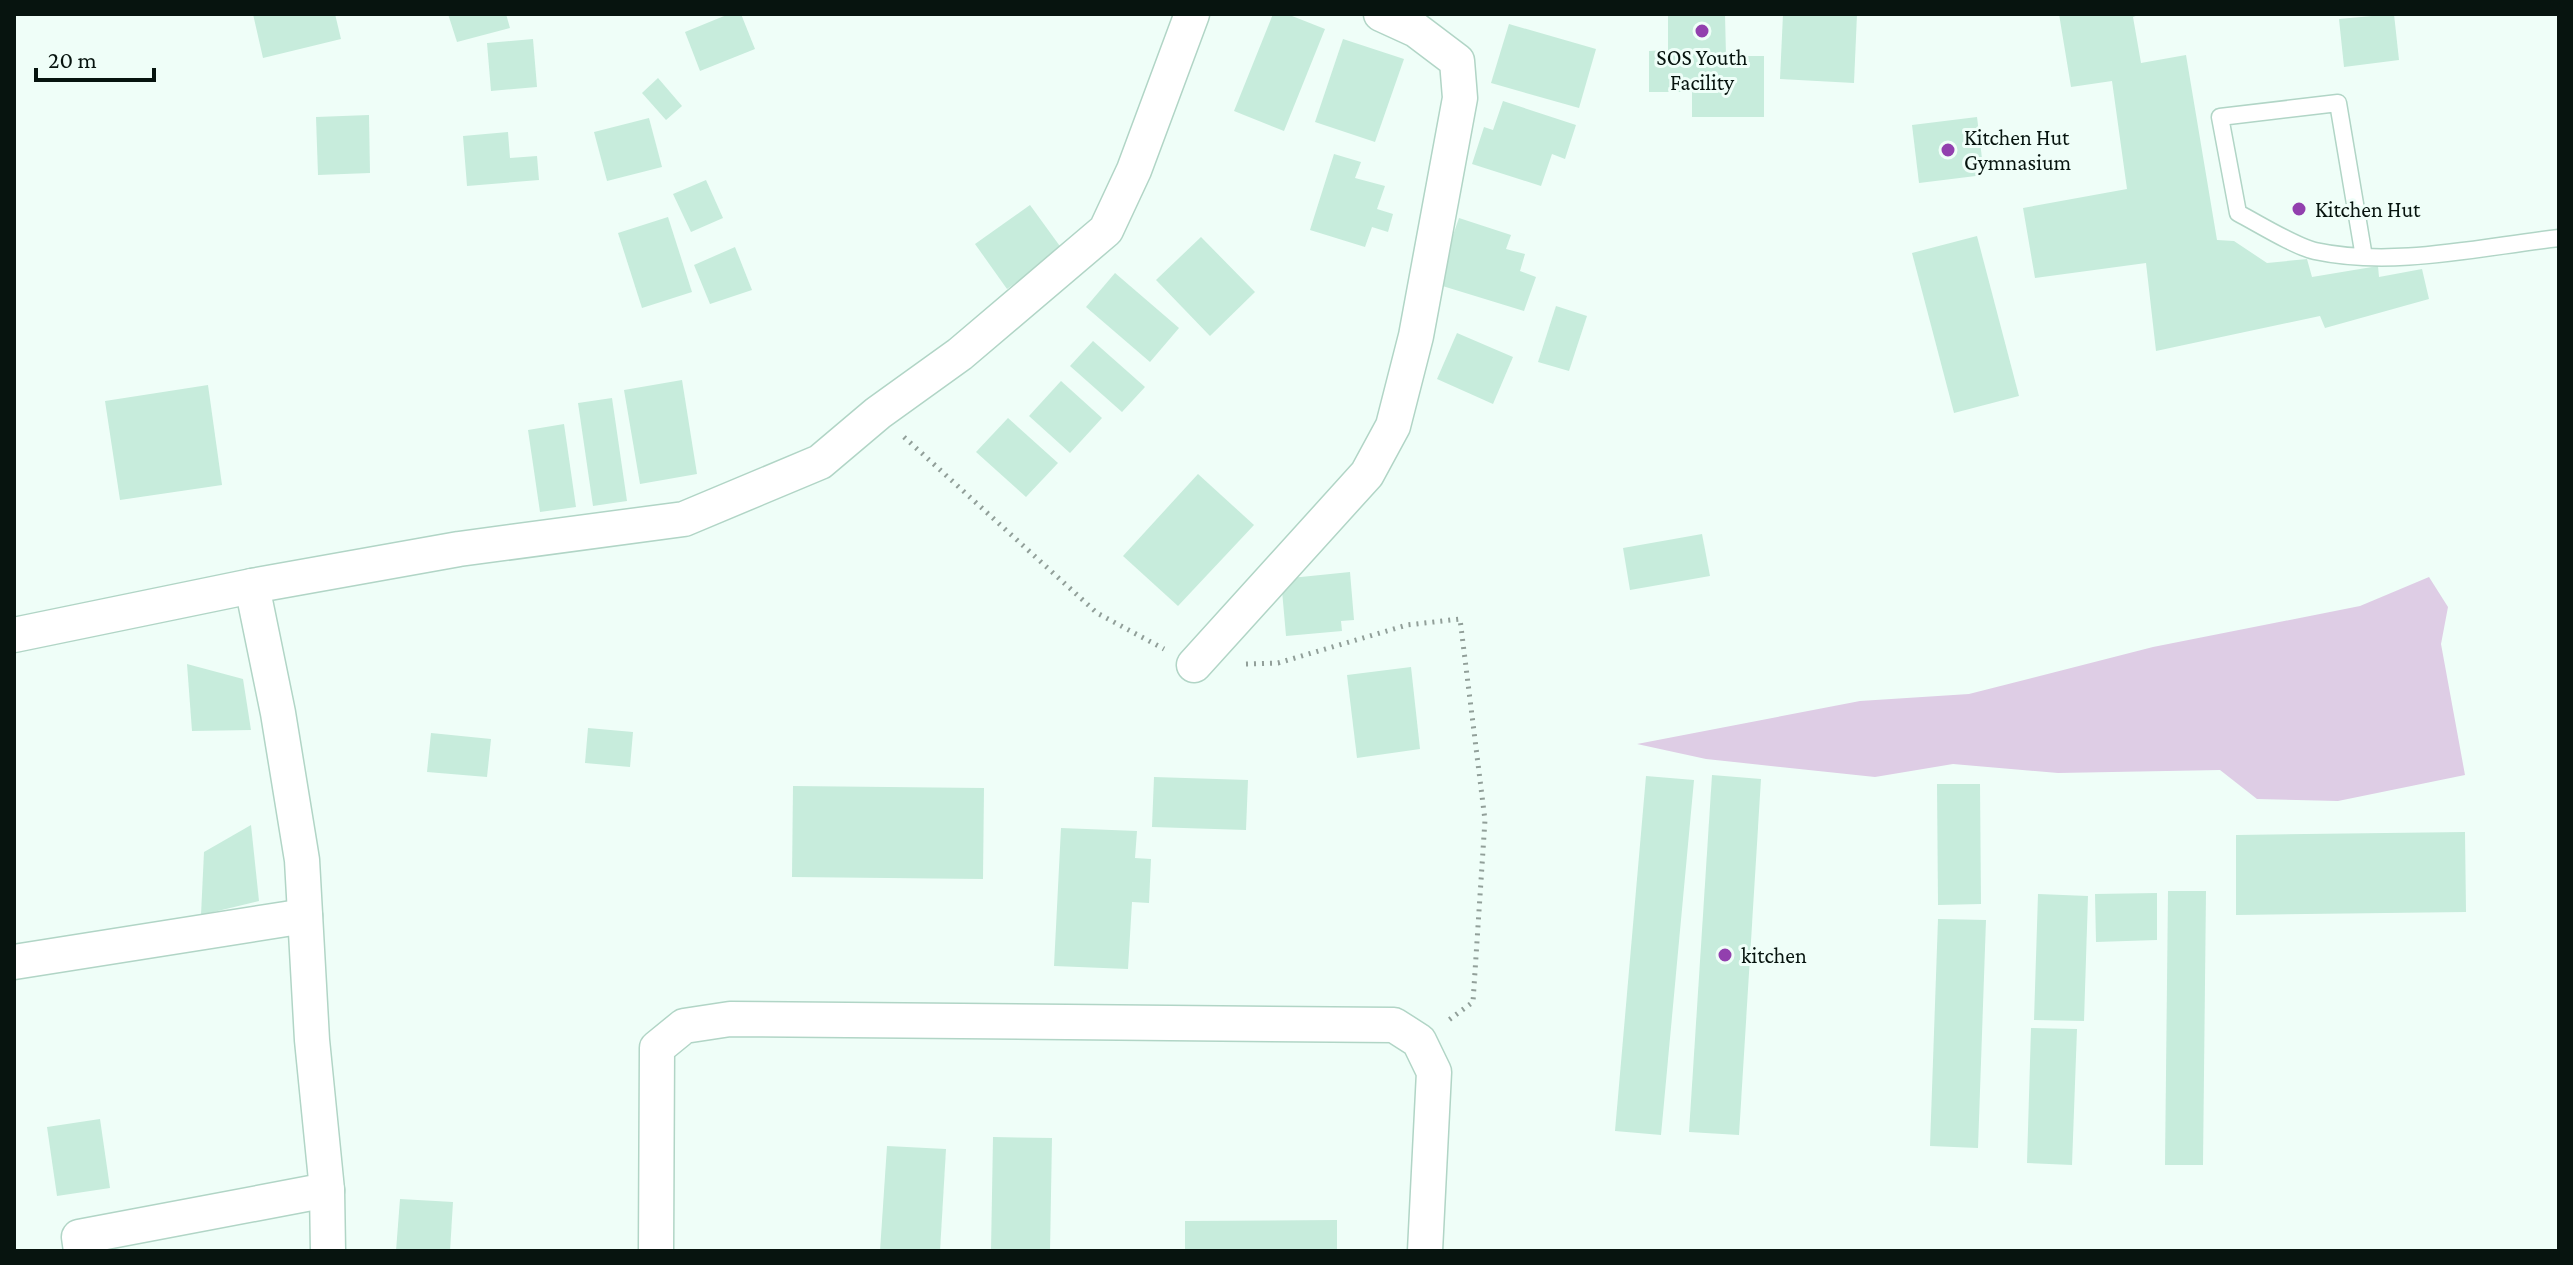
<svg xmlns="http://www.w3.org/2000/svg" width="2573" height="1265" font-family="'Crimson Pro',serif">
<rect width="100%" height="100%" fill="#effef8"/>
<polygon fill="#decde5" points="2429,577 2448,607 2441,644 2465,775 2338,801 2257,799 2220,770 2058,773 1953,764 1875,777 1706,759 1637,744 1860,701 1969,694 2153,647 2360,606"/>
<g fill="#c7ecdc">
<polygon points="253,14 335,14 341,39 263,58"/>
<polygon points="448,14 506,14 510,28 457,42"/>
<polygon points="729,14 741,14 755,49 700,71 685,32"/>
<polygon points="1273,14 1287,14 1325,29 1284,131 1234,111"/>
<polygon points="1668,14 1725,14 1726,56 1764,56 1764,117 1692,117 1692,92 1649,92 1649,51 1668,50"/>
<polygon points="1783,14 1857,14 1854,83 1780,79"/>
<polygon points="2059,14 2141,14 2133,17 2141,63 2186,55 2217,240 2234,241 2267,263 2307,259 2312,277 2378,266 2379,277 2422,269 2429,299 2325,328 2320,316 2156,351 2146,263 2035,278 2023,208 2127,189 2112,81 2071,87"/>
<polygon points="2394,14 2399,60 2344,67 2339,19"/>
<polygon points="1509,24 1596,49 1579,108 1491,83"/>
<polygon points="533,39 537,87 491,91 487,43"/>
<polygon points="1343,39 1404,59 1375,142 1315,122"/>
<polygon points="658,78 682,106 666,120 642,93"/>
<polygon points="1503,101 1576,125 1565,159 1552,154 1541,186 1472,164 1484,127 1493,130"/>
<polygon points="369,115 370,173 318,175 316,117"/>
<polygon points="1977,117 1984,175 1919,183 1912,125"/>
<polygon points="649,118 662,167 607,181 594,132"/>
<polygon points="508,132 510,158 537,156 539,180 467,186 463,136"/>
<polygon points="1334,154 1361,162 1355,178 1385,186 1377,209 1393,214 1388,232 1372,227 1365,247 1310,230"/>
<polygon points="706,180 723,218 691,232 673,194"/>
<polygon points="1030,205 1062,249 1007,289 975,244"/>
<polygon points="668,217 692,292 642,308 618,233"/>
<polygon points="1459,218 1511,235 1506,249 1525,254 1520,271 1536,277 1524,311 1436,284"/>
<polygon points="1977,236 2019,396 1954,413 1912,253"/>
<polygon points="1201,237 1255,292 1210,336 1156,280"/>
<polygon points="735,247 752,290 710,304 694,265"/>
<polygon points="1115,273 1179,328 1150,362 1086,307"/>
<polygon points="1556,306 1587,316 1569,371 1538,362"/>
<polygon points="1457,333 1513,357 1493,404 1437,379"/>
<polygon points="1093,341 1145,387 1122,412 1070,366"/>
<polygon points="682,380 697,474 640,484 624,390"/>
<polygon points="1061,381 1102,418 1070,453 1029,416"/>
<polygon points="208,385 222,485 120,500 105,401"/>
<polygon points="612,398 627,501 593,506 578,403"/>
<polygon points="1008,418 1058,463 1026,497 976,452"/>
<polygon points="564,424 576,507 540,512 528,430"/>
<polygon points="1198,474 1254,525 1178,606 1123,556"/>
<polygon points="1702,534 1710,576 1630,590 1623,548"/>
<polygon points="1350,572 1354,620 1341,621 1342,631 1286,636 1281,579"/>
<polygon points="187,664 243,679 251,730 192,731"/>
<polygon points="1411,667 1420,749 1357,758 1347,675"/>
<polygon points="588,728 633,732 630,767 585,763"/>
<polygon points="431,733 491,739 487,777 427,772"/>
<polygon points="1712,775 1761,779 1739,1135 1689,1132"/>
<polygon points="1646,776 1694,780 1661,1135 1615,1131"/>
<polygon points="1154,777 1248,780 1246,830 1152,827"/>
<polygon points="1937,784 1980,784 1981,904 1938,905"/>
<polygon points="793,786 984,788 983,879 792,877"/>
<polygon points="251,825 259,901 201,915 204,852"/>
<polygon points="1061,828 1137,831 1135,858 1151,859 1149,903 1132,902 1128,969 1054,966"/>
<polygon points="2465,832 2466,912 2236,915 2236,835"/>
<polygon points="2168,891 2206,891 2203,1165 2165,1165"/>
<polygon points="2157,893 2157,940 2096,942 2095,894"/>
<polygon points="2038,894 2088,896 2084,1021 2034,1020"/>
<polygon points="1938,919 1986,920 1978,1148 1930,1146"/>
<polygon points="2031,1028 2077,1029 2072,1165 2027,1163"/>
<polygon points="100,1119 110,1188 57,1196 47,1127"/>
<polygon points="993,1137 1052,1138 1050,1251 991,1251"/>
<polygon points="887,1146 946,1149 940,1251 880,1251"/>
<polygon points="400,1199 453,1202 450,1251 396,1251"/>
<polygon points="1337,1220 1337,1251 1185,1251 1185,1221"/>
</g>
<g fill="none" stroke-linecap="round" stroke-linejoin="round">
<g stroke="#b1d5c6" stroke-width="19">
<path id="lane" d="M 2364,257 L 2338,103 L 2220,117 L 2238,213 C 2259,224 2294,246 2315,251 C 2394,268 2480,247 2559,238"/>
</g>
<g stroke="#b1d5c6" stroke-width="37">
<g id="street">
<polyline points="14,635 252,586 459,549 684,519 820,462 878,413 960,354 1106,230 1134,170 1192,14"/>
<polyline points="1194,665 1367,474 1393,426 1416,336 1460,98 1457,61 1416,30 1381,14"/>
<polyline points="14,962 305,916"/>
<polyline points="327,1190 328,1251"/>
<polyline points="81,1251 79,1237 327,1190 312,1040 302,860 278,713 252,586"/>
<polyline points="656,1251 657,1048 684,1026 730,1019 1394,1025 1419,1041 1434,1072 1425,1251"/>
</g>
</g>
<g stroke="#919f99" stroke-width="5" stroke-dasharray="2 6" stroke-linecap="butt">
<polyline points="904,437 1097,613 1164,649"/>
<polyline points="1246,664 1278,663 1407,625 1460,619 1485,820 1473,1002 1446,1022"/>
</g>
<use href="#lane" stroke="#fff" stroke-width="16"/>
<use href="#street" stroke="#fff" stroke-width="34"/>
</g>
<g fill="#9240ae" stroke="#effef8" stroke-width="3">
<circle cx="1702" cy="31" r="8"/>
<circle cx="1948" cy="150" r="8"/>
<circle cx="2299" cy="209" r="8"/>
<circle cx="1725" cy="955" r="8"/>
</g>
<g text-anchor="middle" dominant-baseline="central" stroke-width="6" stroke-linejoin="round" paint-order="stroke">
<g font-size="22" fill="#07140f" stroke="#effef8" text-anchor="start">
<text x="1702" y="57" text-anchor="middle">SOS Youth<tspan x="1702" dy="25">Facility</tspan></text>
<text x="1964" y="137">Kitchen Hut<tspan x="1964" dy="25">Gymnasium</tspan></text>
<text x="2315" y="209">Kitchen Hut</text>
<text x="1741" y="955">kitchen</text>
</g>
</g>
<rect width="2573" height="1265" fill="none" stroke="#07140f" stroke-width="32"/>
<path d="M36 68v12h118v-12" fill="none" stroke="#07140f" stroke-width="4"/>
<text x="48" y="68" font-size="24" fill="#07140f" stroke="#effef8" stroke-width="6" paint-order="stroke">20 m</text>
</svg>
